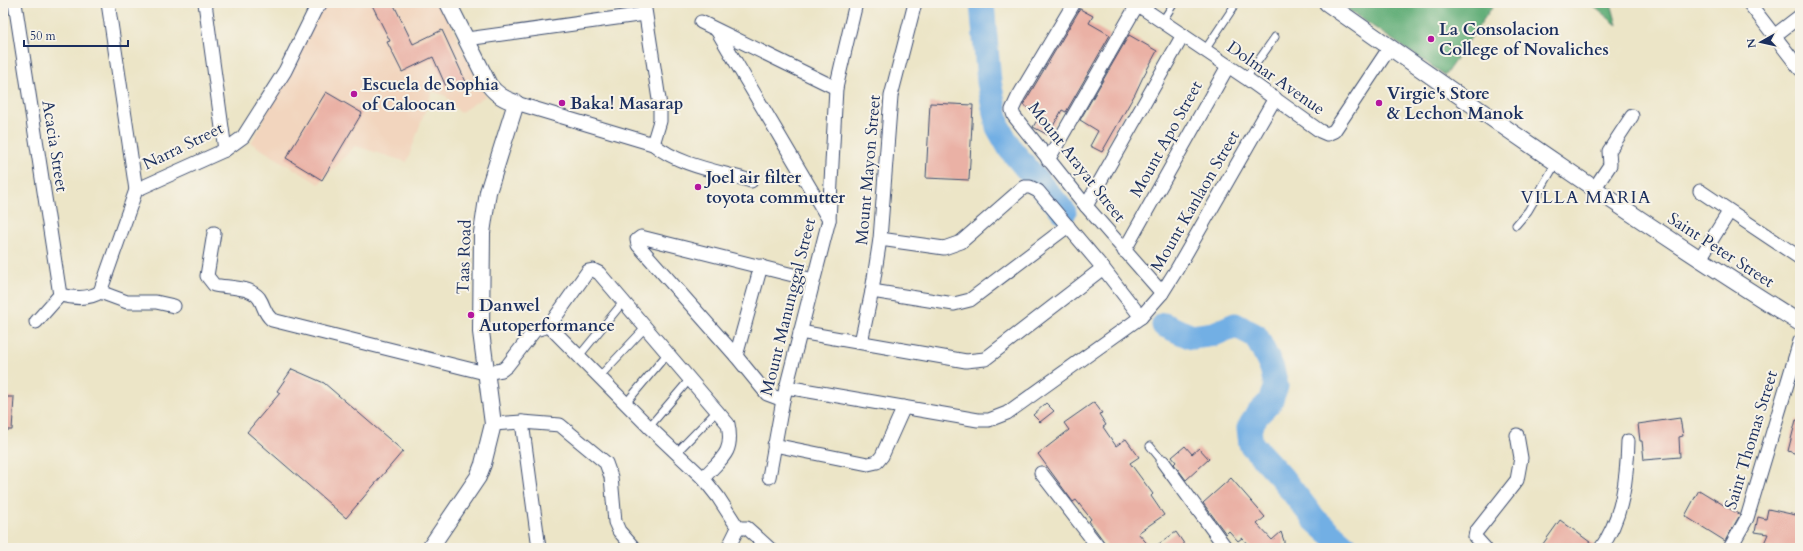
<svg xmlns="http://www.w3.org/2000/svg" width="1803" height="551" font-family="Cardo,serif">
<rect width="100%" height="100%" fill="#f7f3e8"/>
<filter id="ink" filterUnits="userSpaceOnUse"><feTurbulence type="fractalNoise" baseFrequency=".025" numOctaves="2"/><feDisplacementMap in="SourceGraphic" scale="8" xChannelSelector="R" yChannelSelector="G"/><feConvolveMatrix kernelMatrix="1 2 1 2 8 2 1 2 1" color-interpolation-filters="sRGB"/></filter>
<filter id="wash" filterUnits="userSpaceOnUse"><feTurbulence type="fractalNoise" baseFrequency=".012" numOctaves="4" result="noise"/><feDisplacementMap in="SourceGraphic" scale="16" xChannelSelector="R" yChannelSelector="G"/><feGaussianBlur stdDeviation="0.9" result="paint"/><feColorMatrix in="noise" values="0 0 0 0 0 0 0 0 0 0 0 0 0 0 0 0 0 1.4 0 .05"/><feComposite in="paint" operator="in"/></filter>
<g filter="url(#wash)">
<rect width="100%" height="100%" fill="#ece5c7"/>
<polygon fill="#f2d5be" points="325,3 441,3 485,96 460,113 446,96 432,91 407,162 355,146 319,184 251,143"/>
<g fill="#60ad77" stroke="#3e6e6a">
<polygon points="1338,3 1495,3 1445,75"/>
<polygon points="1589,3 1611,3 1617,25"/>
</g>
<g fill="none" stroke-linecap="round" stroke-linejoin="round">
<g stroke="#72afe4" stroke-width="25">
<polyline points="982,3 989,82 998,127 1011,150 1064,212"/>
<polyline points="1164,325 1192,337 1214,334 1235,325 1256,336 1272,368 1276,386 1270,402 1257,415 1249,428 1251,444 1282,478 1315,520 1347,548"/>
</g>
</g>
<g id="blocks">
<g fill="#eab1a5">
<polygon points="371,3 393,3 413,44 442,30 466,82 448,91 433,57 402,72 387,42 390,41"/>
<polygon points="1080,9 1093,16 1089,23 1110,35 1066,112 1062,110 1048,135 1033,127 1040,115 1023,105"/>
<polygon points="1129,35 1157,51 1142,79 1135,94 1102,152 1090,146 1098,131 1080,120"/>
<polygon points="326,92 362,113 322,180 286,158"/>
<polygon points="930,103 973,105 969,180 926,178"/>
<polygon points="292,369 324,383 403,451 346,518 247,432 280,393 277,391"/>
<polygon points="3,397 14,397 12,430 3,430"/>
<polygon points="1094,402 1102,413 1099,414 1106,425 1103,427 1116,446 1126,439 1139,457 1130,463 1153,494 1151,496 1164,515 1138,533 1151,548 1107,548 1105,543 1089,521 1091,519 1076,500 1073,502 1038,454 1069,430 1064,423"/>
<polygon points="1046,403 1054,411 1040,422 1033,415"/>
<polygon points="1680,418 1683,436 1679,437 1680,457 1644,460 1642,441 1640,441 1638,424"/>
<polygon points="1796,420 1800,421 1800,455 1788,451"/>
<polygon points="1185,446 1192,454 1199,448 1209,459 1186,480 1174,464 1176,462 1172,457"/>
<polygon points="1231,478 1265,517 1257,524 1272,540 1281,532 1284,541 1284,548 1251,548 1242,538 1238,541 1229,531 1226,534 1203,503"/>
<polygon points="1699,490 1740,515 1725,541 1685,516"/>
<polygon points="1768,509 1800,516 1800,548 1762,548 1768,534 1755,532 1758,517 1766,519"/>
<polygon points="1560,520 1594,545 1593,548 1540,548"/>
<polygon points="1176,532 1187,548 1153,548"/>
</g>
</g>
</g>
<g filter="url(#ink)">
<use href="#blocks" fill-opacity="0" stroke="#3a4a6e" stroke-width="1"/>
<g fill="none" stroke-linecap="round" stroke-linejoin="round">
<g stroke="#3a4a6e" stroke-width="9">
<g id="service">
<polyline points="1162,22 1174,3"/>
<polyline points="1205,50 1233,8"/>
<polyline points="1246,78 1275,37"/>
<polyline points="1516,225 1528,211 1556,163"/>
<polyline points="579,356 624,301"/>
<polyline points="599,377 646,327"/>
<polyline points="626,403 668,353"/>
<polyline points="649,427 690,379"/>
<polyline points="1150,446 1163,462"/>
<polyline points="677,452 717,411"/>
</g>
</g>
<g stroke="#3a4a6e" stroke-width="15">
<g id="minor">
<polyline points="15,3 60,295"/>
<polyline points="108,3 136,190"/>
<polyline points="205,3 225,150"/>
<polyline points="644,3 660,106 660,121 653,144"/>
<polyline points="1074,3 1018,97 1012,110 1014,116 1086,206 1162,293"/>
<polyline points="1135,3 1246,78 1320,131 1327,134 1334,131 1390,47"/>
<polyline points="1749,3 1800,69"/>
<polyline points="701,22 836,88"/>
<polyline points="718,32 829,220"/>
<polyline points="1774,36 1800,16"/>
<polyline points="467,39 645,14"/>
<path d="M 516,103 L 653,144 C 680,166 718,171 751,181"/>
<polyline points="1048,160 1137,5"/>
<polyline points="1594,189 1610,165 1609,151 1632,116"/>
<polyline points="1700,191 1800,258"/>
<polyline points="1086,206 1183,35"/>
<path d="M 214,233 L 207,276 L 214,285 C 228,288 250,286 259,298 C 265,307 263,312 272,320 L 485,373 L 502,370 L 507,366 L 535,330 L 549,326 L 588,271 L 593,270 L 599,273 L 728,424 C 734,453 722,458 703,478"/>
<polyline points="880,239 944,248 961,242 1024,187 1030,187 1038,191 1103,268 1141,317"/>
<polyline points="1124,251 1228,66"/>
<polyline points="1699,260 1729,212"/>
<polyline points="872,291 954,304 970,300 1068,226"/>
<polyline points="100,292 127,302 156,302 174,306"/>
<path d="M 60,295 C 73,298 88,300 100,292 L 136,190 L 225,150 L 243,137 L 285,71 L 317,6"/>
<polyline points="36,322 60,295"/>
<polyline points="549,326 649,427 703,478 718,497 738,528 728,548"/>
<polyline points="800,332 966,361 985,359 1103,268"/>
<polyline points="861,342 872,291 880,239 891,96 915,3"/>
<polyline points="736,356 761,266"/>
<polyline points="786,387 978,420 989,420 1007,413 1141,317 1162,293 1177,269 1275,98"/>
<polyline points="783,400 767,394 736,356 638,245 637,240 641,237 813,280"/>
<polyline points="522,422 539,548"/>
<polyline points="493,424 522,422 560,425 606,463 611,477 615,522 619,531 634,548"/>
<polyline points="774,445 868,464 877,462 882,456 904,407"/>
<polyline points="1163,462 1226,548"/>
<polyline points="1041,473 1099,548"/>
<polyline points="769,477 783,400 829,220 836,88 856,3"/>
<polyline points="738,528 747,528 769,548"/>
<polyline points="1485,548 1475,537 1476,532 1517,480 1521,458 1517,435"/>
<path d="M 1601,548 C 1623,517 1627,478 1628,441"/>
<polyline points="1730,548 1747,518 1800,341"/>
</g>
</g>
<g stroke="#3a4a6e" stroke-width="18">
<g id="tertiary">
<path d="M 1327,3 C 1483,113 1639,222 1800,323"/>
<polyline points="317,6 319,3"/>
<path d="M 430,548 L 478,477 L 483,464 L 493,424 L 481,332 L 482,233 L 488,192 L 516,103 C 504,99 497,95 489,85 L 448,3"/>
</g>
</g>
<use href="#service" stroke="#fff" stroke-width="7"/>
<use href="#minor" stroke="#fff" stroke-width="13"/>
<use href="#tertiary" stroke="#fff" stroke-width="16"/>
</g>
</g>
<g fill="#b5179e" stroke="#f7f3e8" stroke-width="1.5">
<circle cx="1431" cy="39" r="4"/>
<circle cx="354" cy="94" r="4"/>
<circle cx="562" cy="103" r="4"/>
<circle cx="1379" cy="103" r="4"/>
<circle cx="698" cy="187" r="4"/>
<circle cx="471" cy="315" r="4"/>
</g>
<g text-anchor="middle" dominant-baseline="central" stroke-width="4" stroke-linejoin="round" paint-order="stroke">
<g font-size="17" font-weight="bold" fill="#1b2f5e" stroke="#f7f3e8" text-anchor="start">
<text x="1439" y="29">La Consolacion<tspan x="1439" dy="20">College of Novaliches</tspan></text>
<text x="362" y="84">Escuela de Sophia<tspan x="362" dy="20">of Caloocan</tspan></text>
<text x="1387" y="93">Virgie's Store<tspan x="1387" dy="20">&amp; Lechon Manok</tspan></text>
<text x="570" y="103">Baka! Masarap</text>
<text x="706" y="177">Joel air filter<tspan x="706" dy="20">toyota commutter</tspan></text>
<text x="479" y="305">Danwel<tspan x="479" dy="20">Autoperformance</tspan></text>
</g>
<g font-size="17" fill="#1b2f5e" stroke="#f7f3e8">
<text transform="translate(1276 78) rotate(35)">Dolmar Avenue</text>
<text transform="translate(1166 139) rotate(-61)">Mount Apo Street</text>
<text transform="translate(55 146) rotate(81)">Acacia Street</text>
<text transform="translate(183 146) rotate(-26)">Narra Street</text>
<text transform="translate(1077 162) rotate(52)">Mount Arayat Street</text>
<text transform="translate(868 170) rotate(-85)">Mount Mayon Street</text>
<text transform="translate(1195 201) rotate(-60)">Mount Kanlaon Street</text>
<text transform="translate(1721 250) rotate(33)">Saint Peter Street</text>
<text transform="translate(464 257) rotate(-88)">Taas Road</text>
<text transform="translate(788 307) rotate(-76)">Mount Manunggal Street</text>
<text transform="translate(1751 440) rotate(-73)">Saint Thomas Street</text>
</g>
<g font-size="18" letter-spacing="1" fill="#1b2f5e" stroke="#f7f3e8">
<text x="1586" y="197">VILLA MARIA</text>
</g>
</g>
<rect width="1803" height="551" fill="none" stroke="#f7f3e8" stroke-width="16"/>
<g transform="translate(1761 42) rotate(262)" stroke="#f7f3e8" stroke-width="3" paint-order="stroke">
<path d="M0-3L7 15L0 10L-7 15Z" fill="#1b2f5e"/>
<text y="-6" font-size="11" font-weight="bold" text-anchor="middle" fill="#1b2f5e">N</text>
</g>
<path d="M24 40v6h104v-6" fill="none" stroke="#1b2f5e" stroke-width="2"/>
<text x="30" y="40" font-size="12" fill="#1b2f5e" stroke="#f7f3e8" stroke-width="3" paint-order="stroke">50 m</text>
</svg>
